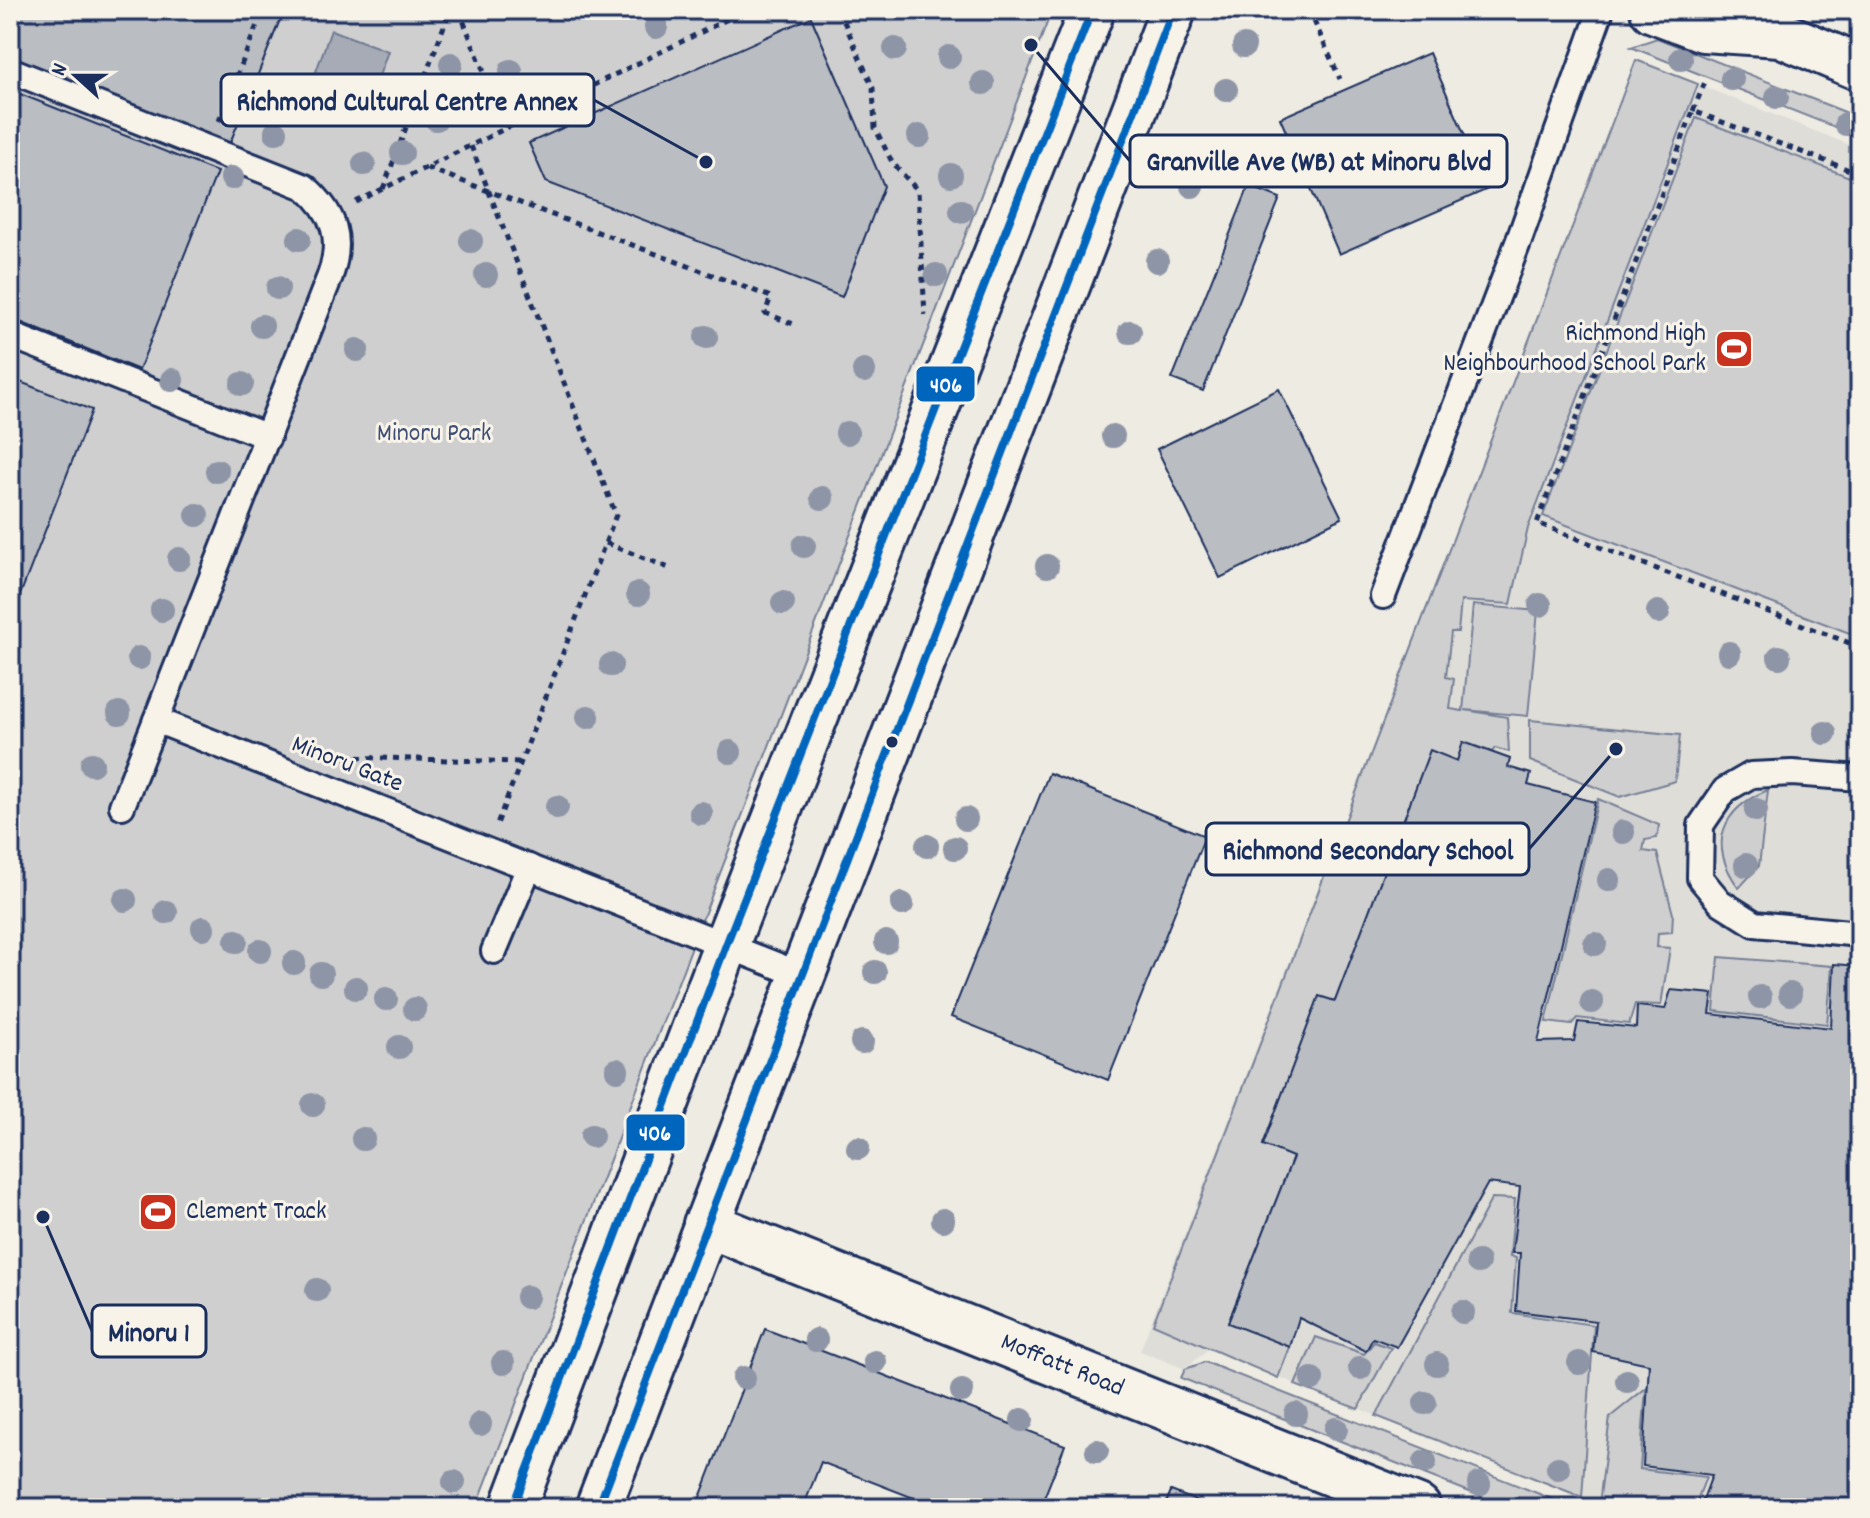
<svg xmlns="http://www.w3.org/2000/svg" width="1870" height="1518" font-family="Dekko,sans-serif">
<rect width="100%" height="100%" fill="#eeebe2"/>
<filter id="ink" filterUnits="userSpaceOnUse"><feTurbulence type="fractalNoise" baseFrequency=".0125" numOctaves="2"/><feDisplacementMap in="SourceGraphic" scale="16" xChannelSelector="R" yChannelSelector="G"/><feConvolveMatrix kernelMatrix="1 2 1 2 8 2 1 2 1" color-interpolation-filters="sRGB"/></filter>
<g filter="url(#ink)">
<polygon fill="#deddd8" points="1636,60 1860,149 1860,1508 1610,1508 1208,1349 1185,1369 1140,1351"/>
<g fill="#cfcfcf" stroke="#757f96" stroke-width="2">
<polygon points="10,10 1052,10 476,1508 10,1508"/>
<polygon points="1657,38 1860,118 1860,137 1631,47"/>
<polygon points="1636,60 1698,84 1528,528 1511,604 1461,601 1458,632 1451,632 1446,677 1454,679 1450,709 1463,711 1473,605 1538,611 1528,716 1465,710 1507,717 1509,752 1495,748 1492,752 1464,742 1457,761 1430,751 1335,1001 1319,997 1263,1145 1293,1157 1228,1323 1290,1347 1278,1378 1153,1324"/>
<polygon points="1696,118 1860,181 1860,637 1543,516"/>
<polygon points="1530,720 1680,735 1675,781 1620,797 1530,761"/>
<path d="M 1768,790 L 1759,866 L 1739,888 C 1707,845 1721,809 1768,790 Z"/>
<polygon points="1598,799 1659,825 1657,838 1645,840 1643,851 1657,853 1673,914 1672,932 1658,933 1657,947 1670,948 1661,1005 1635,1004 1629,1024 1577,1018 1571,1025 1546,1022"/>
<polygon points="1719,957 1832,966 1827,1024 1714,1011"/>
<polygon points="1492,1198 1515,1199 1510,1256 1516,1258 1512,1313 1594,1325 1582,1497 1376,1416"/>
<polygon points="1316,1337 1364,1354 1374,1342 1391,1348 1358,1409 1295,1385"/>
<polygon points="1205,1362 1575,1508 1510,1508 1181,1378 1185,1369"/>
<polygon points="1646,1388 1640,1469 1706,1477 1694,1508 1610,1508 1599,1504 1610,1417"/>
</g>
<polygon fill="#a6abb5" stroke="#6e7992" stroke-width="2" points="331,30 388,51 362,123 305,102"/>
<g fill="#babdc2" stroke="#1b2f5e" stroke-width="2">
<polygon points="10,10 284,10 230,143 10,59"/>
<polygon points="811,17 884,186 842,297 546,182 529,143"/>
<polygon points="1429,53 1488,189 1339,254 1280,118"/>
<polygon points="10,90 217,172 139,370 10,318"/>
<polygon points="1249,186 1280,198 1203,391 1172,379"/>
<polygon points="10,378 92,410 10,621"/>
<polygon points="1279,389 1342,518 1220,578 1157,449"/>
<polygon points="1463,742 1510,759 1508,767 1531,774 1528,785 1595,802 1538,1042 1574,1041 1578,1022 1636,1028 1637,1006 1665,1009 1671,990 1713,994 1710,1014 1831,1028 1834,964 1860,966 1860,1508 1700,1508 1712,1475 1643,1466 1649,1364 1593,1352 1596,1321 1516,1311 1520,1253 1512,1253 1520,1187 1488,1183 1397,1347 1373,1338 1366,1351 1299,1318 1290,1347 1228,1323 1293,1157 1263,1145 1319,996 1335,1001 1430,750 1457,761"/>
<polygon points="1049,773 1205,836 1108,1080 951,1017"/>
<polygon points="10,828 21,832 10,860"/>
<polygon points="765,1329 1065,1445 1040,1508 931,1508 932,1505 821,1462 803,1508 696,1508"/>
<polygon points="1171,1491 1214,1508 1164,1508"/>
</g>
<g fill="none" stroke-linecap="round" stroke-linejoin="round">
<g stroke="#1b2f5e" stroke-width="30">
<g id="service">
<path d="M 10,70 L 305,187 C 335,213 343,239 330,276 L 156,720 L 801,975"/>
<polyline points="10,335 268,437"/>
<polyline points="1383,596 1519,240 1601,10"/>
<polyline points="1860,778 1792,773 1751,775 1725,790 1701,825 1700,878 1720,902 1755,924 1860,934"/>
<polyline points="122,806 156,720"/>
<polyline points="494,951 529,867"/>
</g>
</g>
<g stroke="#1b2f5e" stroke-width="50">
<polyline id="minor" points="706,1224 1418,1508"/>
</g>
<g stroke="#1b2f5e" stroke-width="50">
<polyline id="tertiary" points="1653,10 1703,29 1780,34 1860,68"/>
</g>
<g stroke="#1b2f5e" stroke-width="50">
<g id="secondary">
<polyline points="513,1508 726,945 1092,10"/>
<polyline points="598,1508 1173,10"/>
</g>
</g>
<g stroke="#1b2f5e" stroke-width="5" stroke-dasharray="6 6" stroke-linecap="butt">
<polyline points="459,10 507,129"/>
<polyline points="839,10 873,88 875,128 892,162 918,191 925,315"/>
<polyline points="1309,10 1340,79"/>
<polyline points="1693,111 1705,82"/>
<polyline points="219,121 263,10"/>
<polyline points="471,146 616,515 497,824"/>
<polyline points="427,168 771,297 765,313 796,325"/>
<polyline points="1860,174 1693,111 1537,523 1860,647"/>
<polyline points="383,189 450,10"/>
<polyline points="356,202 746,10"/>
<polyline points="606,543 669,568"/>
<polyline points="345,757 520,762"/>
</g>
<use href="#service" stroke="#f7f3e8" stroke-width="24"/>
<use href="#minor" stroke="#f7f3e8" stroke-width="44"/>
<use href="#tertiary" stroke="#f7f3e8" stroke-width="44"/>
<use href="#secondary" stroke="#f7f3e8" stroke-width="44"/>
<g stroke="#f7f3e8" stroke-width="14">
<g id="bus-1">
<polyline points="513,1508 726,945 1092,10"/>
<polyline points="598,1508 1173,10"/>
</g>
</g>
<use href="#bus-1" stroke="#0065bd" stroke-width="8"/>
</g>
<g fill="#8e95a6">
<circle cx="656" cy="27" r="12"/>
<circle cx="1244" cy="46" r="12"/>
<circle cx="895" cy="49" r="12"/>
<circle cx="949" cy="57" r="12"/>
<circle cx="1681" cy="59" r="12"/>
<circle cx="451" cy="64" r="12"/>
<circle cx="511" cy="71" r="12"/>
<circle cx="1732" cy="79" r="12"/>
<circle cx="983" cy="83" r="12"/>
<circle cx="549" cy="86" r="12"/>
<circle cx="1226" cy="90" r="12"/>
<circle cx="1777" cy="97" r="12"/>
<circle cx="436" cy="119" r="12"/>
<circle cx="1846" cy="124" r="12"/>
<circle cx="276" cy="132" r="12"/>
<circle cx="919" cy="136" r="12"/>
<circle cx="402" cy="153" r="12"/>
<circle cx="364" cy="164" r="12"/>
<circle cx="951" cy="175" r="12"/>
<circle cx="232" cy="178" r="12"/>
<circle cx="1192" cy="186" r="12"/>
<circle cx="961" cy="211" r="12"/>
<circle cx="299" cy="239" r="12"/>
<circle cx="471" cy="241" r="12"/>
<circle cx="1157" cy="261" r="12"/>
<circle cx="486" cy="275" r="12"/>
<circle cx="936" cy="275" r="12"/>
<circle cx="278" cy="288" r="12"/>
<circle cx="262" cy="326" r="12"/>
<circle cx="1130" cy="332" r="12"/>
<circle cx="706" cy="337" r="12"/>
<circle cx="357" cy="350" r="12"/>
<circle cx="864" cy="371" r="12"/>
<circle cx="172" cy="380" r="12"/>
<circle cx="242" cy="384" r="12"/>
<circle cx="847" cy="433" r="12"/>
<circle cx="1113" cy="436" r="12"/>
<circle cx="217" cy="471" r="12"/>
<circle cx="822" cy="498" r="12"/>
<circle cx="197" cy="515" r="12"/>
<circle cx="804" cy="546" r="12"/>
<circle cx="179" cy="559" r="12"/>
<circle cx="1047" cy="566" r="12"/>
<circle cx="638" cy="594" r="12"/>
<circle cx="783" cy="603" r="12"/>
<circle cx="1540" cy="605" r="12"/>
<circle cx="162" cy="610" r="12"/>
<circle cx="1658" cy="612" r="12"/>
<circle cx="1729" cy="653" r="12"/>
<circle cx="1779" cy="657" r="12"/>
<circle cx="139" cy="658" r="12"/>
<circle cx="611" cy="665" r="12"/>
<circle cx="119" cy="713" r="12"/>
<circle cx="588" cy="717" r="12"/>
<circle cx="1825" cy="733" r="12"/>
<circle cx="730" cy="752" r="12"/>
<circle cx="92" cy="764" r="12"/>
<circle cx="557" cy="807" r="12"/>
<circle cx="1756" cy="810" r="12"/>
<circle cx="701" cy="813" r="12"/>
<circle cx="966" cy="819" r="12"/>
<circle cx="1623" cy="832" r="12"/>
<circle cx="927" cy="846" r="12"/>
<circle cx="955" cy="848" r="12"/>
<circle cx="1746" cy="865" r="12"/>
<circle cx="1609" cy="880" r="12"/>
<circle cx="125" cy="900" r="12"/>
<circle cx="902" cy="904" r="12"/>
<circle cx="166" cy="912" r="12"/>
<circle cx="203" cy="928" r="12"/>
<circle cx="236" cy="941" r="12"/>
<circle cx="886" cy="942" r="12"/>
<circle cx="1595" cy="944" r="12"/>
<circle cx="260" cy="951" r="12"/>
<circle cx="294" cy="963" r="12"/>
<circle cx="875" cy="972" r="12"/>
<circle cx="321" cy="974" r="12"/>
<circle cx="356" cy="988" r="12"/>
<circle cx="1790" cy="994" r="12"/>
<circle cx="1760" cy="997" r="12"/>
<circle cx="386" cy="999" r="12"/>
<circle cx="1592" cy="1002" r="12"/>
<circle cx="415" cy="1009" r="12"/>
<circle cx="862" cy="1042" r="12"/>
<circle cx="399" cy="1047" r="12"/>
<circle cx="617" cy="1070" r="12"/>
<circle cx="313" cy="1105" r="12"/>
<circle cx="592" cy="1136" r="12"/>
<circle cx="363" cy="1139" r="12"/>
<circle cx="858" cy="1148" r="12"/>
<circle cx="943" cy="1220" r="12"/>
<circle cx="1478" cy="1262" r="12"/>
<circle cx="317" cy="1290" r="12"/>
<circle cx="527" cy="1297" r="12"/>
<circle cx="1463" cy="1312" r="12"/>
<circle cx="816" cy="1340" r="12"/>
<circle cx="875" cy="1362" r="12"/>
<circle cx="503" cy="1363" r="12"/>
<circle cx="1579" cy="1363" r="12"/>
<circle cx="1437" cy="1364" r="12"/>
<circle cx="1360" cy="1368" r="12"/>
<circle cx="744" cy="1378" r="12"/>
<circle cx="1312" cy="1379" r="12"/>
<circle cx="1627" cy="1381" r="12"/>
<circle cx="962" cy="1391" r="12"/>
<circle cx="1425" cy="1403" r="12"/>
<circle cx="1296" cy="1414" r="12"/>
<circle cx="1022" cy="1420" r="12"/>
<circle cx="480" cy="1424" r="12"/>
<circle cx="1336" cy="1429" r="12"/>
<circle cx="1097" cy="1451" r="12"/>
<circle cx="1425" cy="1462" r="12"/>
<circle cx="1558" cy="1468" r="12"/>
<circle cx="454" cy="1482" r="12"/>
<circle cx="1479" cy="1484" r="12"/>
</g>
</g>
<defs>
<g id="stadium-square" transform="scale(2)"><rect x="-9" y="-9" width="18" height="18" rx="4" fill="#c8321e" stroke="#f7f3e8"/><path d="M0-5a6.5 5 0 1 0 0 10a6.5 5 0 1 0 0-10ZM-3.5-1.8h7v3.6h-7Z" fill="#fff"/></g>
</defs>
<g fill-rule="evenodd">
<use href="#stadium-square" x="1734" y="349"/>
<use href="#stadium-square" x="158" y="1212"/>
</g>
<circle fill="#1b2f5e" stroke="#f7f3e8" stroke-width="3" cx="892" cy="742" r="7"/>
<g text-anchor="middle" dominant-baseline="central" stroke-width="6" stroke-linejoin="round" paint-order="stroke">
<g font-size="26" fill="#1b2f5e" stroke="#f7f3e8" text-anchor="end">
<text x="1706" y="334">Richmond High<tspan x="1706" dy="30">Neighbourhood School Park</tspan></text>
<text x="186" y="1212" text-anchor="start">Clement Track</text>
</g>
<g font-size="26" fill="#3f4f75" stroke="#f7f3e8">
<text x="434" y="434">Minoru Park</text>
</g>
<g font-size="26" fill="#1b2f5e" stroke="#f7f3e8">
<text transform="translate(347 765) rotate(21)">Minoru Gate</text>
<text transform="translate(1062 1366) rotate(22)">Moffatt Road</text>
</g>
</g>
<path fill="none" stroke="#1b2f5e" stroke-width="3" d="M706 162L594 100M1031 45L1130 161M1616 749L1529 849M43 1217L92 1331"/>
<g fill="#1b2f5e" stroke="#f7f3e8" stroke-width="3">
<circle cx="706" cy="162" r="8"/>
<circle cx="1031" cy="45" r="8"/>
<circle cx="1616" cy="749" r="8"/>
<circle cx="43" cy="1217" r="8"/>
</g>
<g fill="#f7f3e8" stroke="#1b2f5e" stroke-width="3">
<rect x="221" y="74" width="373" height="52" rx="8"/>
<rect x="1130" y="135" width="377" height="52" rx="8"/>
<rect x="1206" y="823" width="323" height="52" rx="8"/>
<rect x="92" y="1305" width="114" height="52" rx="8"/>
</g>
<g font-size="28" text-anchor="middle" font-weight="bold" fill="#1b2f5e">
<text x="407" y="110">Richmond Cultural Centre Annex</text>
<text x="1319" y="170">Granville Ave (WB) at Minoru Blvd</text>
<text x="1368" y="859">Richmond Secondary School</text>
<text x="149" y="1341">Minoru 1</text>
</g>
<g stroke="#f7f3e8" stroke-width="3">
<rect x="915" y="365" width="61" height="38" rx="8" fill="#0065bd"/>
<rect x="625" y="1113" width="61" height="39" rx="8" fill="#0065bd"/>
</g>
<g font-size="22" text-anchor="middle" font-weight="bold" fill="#fff">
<text x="946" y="392">406</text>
<text x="655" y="1140">406</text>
</g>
<rect width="1870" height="1518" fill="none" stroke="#f7f3e8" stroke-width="40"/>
<rect x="20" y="20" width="1830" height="1478" fill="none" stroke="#1b2f5e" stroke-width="3" filter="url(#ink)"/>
<g transform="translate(76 76) rotate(291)" stroke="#f7f3e8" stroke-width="6" paint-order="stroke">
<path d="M0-6L14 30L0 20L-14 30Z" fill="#1b2f5e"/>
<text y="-12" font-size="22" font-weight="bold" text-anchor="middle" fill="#1b2f5e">N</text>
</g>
</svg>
